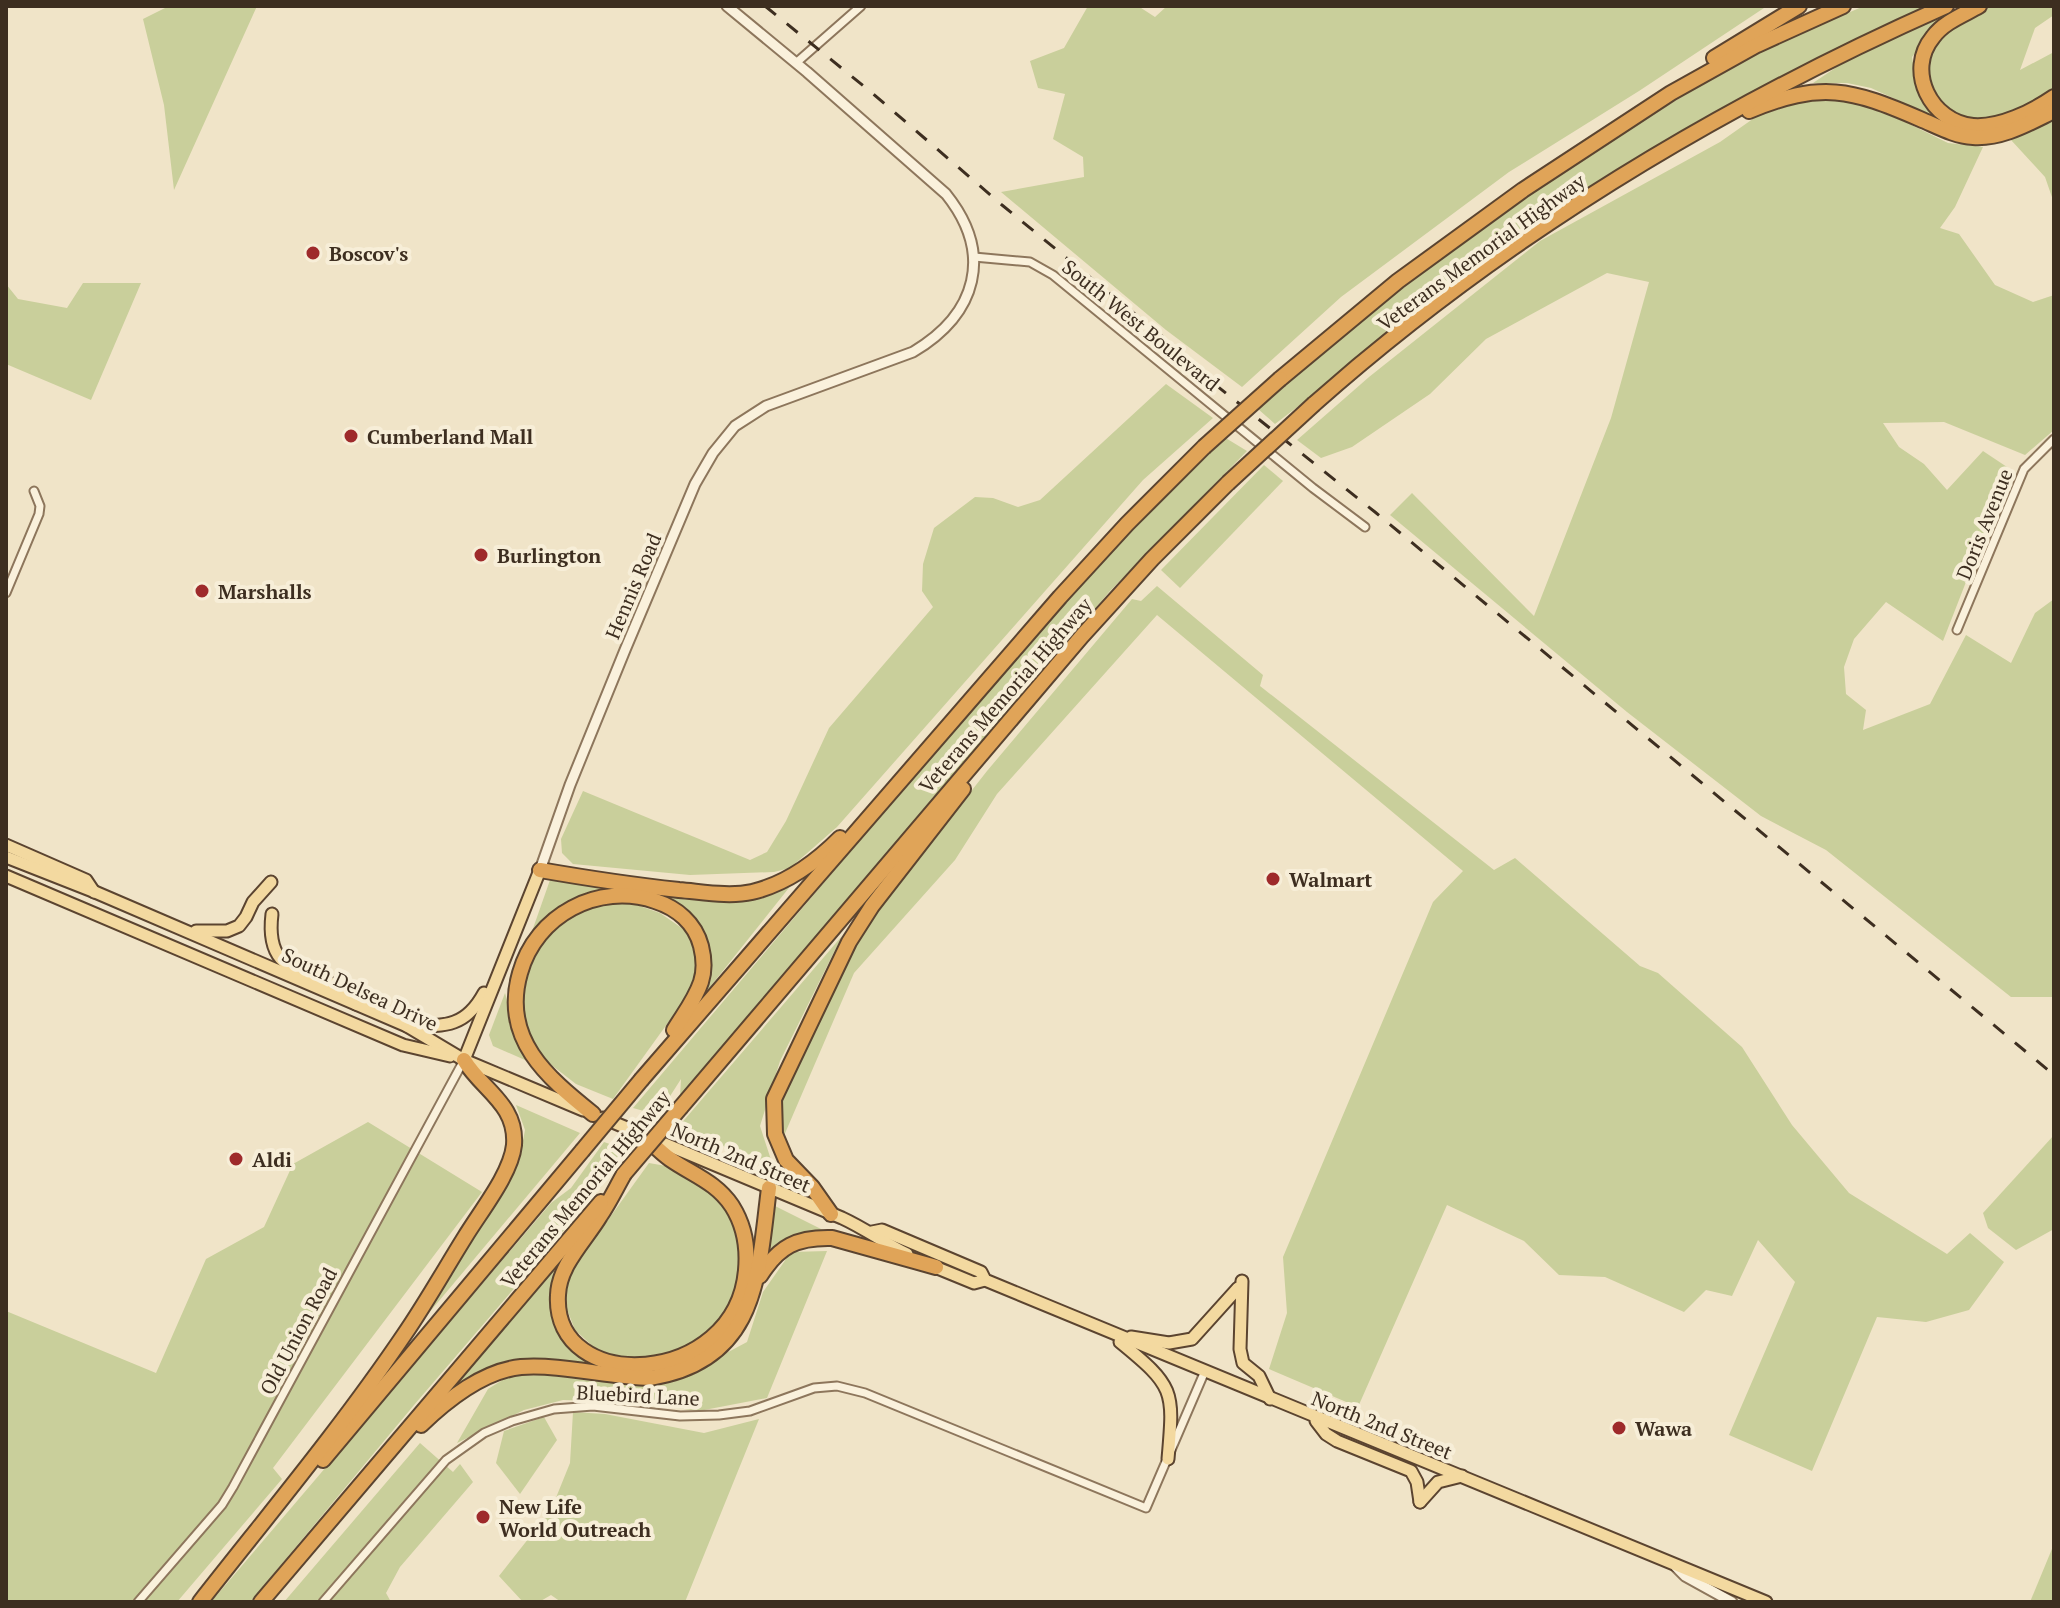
<svg xmlns="http://www.w3.org/2000/svg" width="2060" height="1608" font-family="'PT Serif',serif">
<rect width="100%" height="100%" fill="#f0e4c8"/>
<g fill="#c9cf9b">
<polygon points="169,6 257,6 174,190 164,105 143,19"/>
<polygon points="1088,6 1138,6 1155,17 1167,6 1767,6 1639,91 1509,172 1341,297 1242,387 1166,330 1001,192 1084,177 1083,157 1053,139 1065,94 1038,88 1030,61 1064,48"/>
<polygon points="1864,6 1936,6 1851,43 1696,122 1529,230 1275,424 1258,409 1320,351 1543,181 1751,55"/>
<path d="M 1992,6 L 2054,6 L 2054,15 L 2035,28 L 2020,70 L 2054,52 L 2054,90 C 2034,102 2010,118 1987,119 C 1978,119 1963,119 1956,116 C 1928,101 1917,62 1939,37 C 1951,22 1975,15 1992,6 Z"/>
<polygon points="1943,15 1912,57 1918,92 1941,120 1871,88 1847,83 1813,83 1865,48"/>
<polygon points="1816,97 1873,106 1948,143 1983,147 1955,207 1940,228 1959,234 1995,285 2033,302 2054,295 2054,430 2025,455 1944,422 1883,423 1899,447 1924,464 1947,490 1983,451 2010,469 1943,641 1886,602 1854,639 1844,667 1846,694 1866,710 1863,730 1930,704 1966,635 2011,663 2035,613 2054,599 2054,997 2011,997 1826,850 1761,816 1627,712 1390,515 1412,493 1534,616 1611,418 1649,282 1607,273 1486,339 1430,394 1352,447 1321,458 1297,440 1369,377 1540,241 1720,142 1757,116"/>
<polygon points="2054,116 2054,203 2045,177 2011,140"/>
<polygon points="83,283 141,283 91,400 6,364 6,284 18,299 67,308"/>
<polygon points="1166,384 1213,418 1143,480 837,827 790,868 774,872 690,875 573,864 562,853 561,839 583,791 750,860 767,852 786,821 829,728 933,607 922,591 923,564 934,528 975,497 993,498 1018,507 1040,500"/>
<polygon points="1224,437 1247,451 1110,591 680,1097 681,1079 658,1115 633,1108 988,689 1168,490"/>
<polygon points="1264,465 1283,481 1180,588 1161,570"/>
<polygon points="1157,586 1263,675 1260,686 1494,870 1515,858 1640,966 1658,973 1742,1047 1792,1125 1849,1193 1947,1254 1970,1233 2004,1262 1969,1310 1926,1322 1877,1317 1812,1471 1729,1435 1795,1282 1758,1240 1732,1296 1706,1290 1684,1312 1605,1277 1559,1275 1524,1241 1447,1205 1358,1407 1269,1369 1287,1313 1283,1257 1433,902 1463,871 1157,615 997,794 955,860 854,973 783,1138 781,1102 804,1046 859,937 891,888 910,869 987,771 1132,599 1141,601"/>
<polygon points="550,880 610,888 561,904 530,937"/>
<path d="M 792,884 L 706,992 C 714,933 708,924 659,892 L 752,900 Z"/>
<polygon points="601,901 631,903 660,913 686,931 698,954 693,988 613,1099 576,1084 536,1053 525,1027 520,990 533,952 571,912"/>
<polygon points="842,936 780,1061 760,1126 774,1169 679,1126"/>
<polygon points="505,993 525,1060 493,1046 489,1035"/>
<polygon points="516,1105 580,1133 428,1314 519,1162 525,1130"/>
<polygon points="368,1122 482,1192 273,1468 282,1479 177,1602 6,1602 6,1311 156,1373 206,1259 264,1227 293,1164"/>
<polygon points="2054,1135 2054,1229 2016,1250 1988,1228 1983,1213"/>
<polygon points="604,1142 630,1151 603,1179 608,1179 414,1405 250,1602 211,1602 551,1203 571,1188"/>
<polygon points="649,1163 666,1166 717,1193 735,1229 742,1268 731,1302 710,1333 675,1351 635,1359 598,1351 575,1330 563,1299 569,1274"/>
<polygon points="773,1205 823,1230 788,1238 768,1251"/>
<polygon points="827,1251 767,1398 699,1411 629,1402 563,1400 524,1410 457,1443 488,1389 509,1376 547,1375 618,1382 674,1381 747,1342 763,1292 791,1252"/>
<polygon points="554,1267 558,1331 594,1367 554,1359 505,1361 447,1391"/>
<polygon points="573,1412 605,1414 704,1433 759,1419 685,1602 561,1602 551,1595 539,1602 523,1602 499,1576 551,1510 570,1463"/>
<polygon points="544,1417 557,1440 520,1494 496,1463 504,1431"/>
<polygon points="420,1443 453,1472 460,1464 473,1482 400,1567 386,1593 391,1602 284,1602"/>
<polygon points="2054,1544 2054,1602 2030,1602"/>
</g>
<g fill="none" stroke-linecap="round" stroke-linejoin="round">
<g stroke="#8d765c" stroke-width="11">
<g id="minor">
<polyline points="796,63 861,6"/>
<polyline points="974,257 1030,262 1053,275 1313,488 1365,527"/>
<polyline points="6,593 39,514 40,506 34,491"/>
<polyline points="1957,630 2024,469 2054,439"/>
<polyline points="138,1602 222,1505 233,1487 464,1060"/>
<polyline points="323,1602 446,1460 484,1433 512,1421 554,1409 593,1406 680,1416 719,1415 750,1411 814,1388 837,1386 865,1393 1146,1508 1205,1371"/>
</g>
</g>
<g stroke="#8d765c" stroke-width="13">
<g id="tertiary">
<path d="M 540,870 L 570,785 L 625,650 L 695,484 L 713,453 L 735,426 L 766,406 L 913,352 C 977,314 994,254 946,194 L 807,72 L 727,6"/>
<polyline points="1676,1567 1685,1576 1732,1602"/>
</g>
</g>
<g stroke="#5b4430" stroke-width="15">
<g id="primary">
<polyline points="6,845 86,880 94,892"/>
<polyline points="6,857 95,892 407,1026 464,1060 583,1110"/>
<polyline points="6,876 403,1045 450,1056"/>
<path d="M 272,914 C 263,988 324,961 356,1004"/>
<polyline points="196,931 227,931 239,926 246,917 253,902 271,882"/>
<path d="M 407,1026 C 444,1026 465,1028 484,993"/>
<polyline points="464,1060 540,870"/>
<path d="M 603,1118 L 842,1218 C 866,1229 884,1243 907,1254"/>
<polyline points="872,1232 882,1230 981,1272 985,1280 1766,1602"/>
<polyline points="930,1265 974,1283 985,1280"/>
<polyline points="1242,1281 1240,1349 1243,1363 1259,1376 1270,1399"/>
<polyline points="1131,1337 1169,1343 1192,1339 1238,1288"/>
<path d="M 1120,1342 C 1175,1387 1174,1390 1168,1459"/>
<polyline points="1316,1421 1326,1434 1337,1441 1411,1471 1417,1482 1420,1502"/>
<polyline points="1420,1502 1438,1482 1462,1476"/>
</g>
</g>
<g stroke="#5b4430" stroke-width="18">
<g id="motorway">
<path d="M 1979,6 C 1963,15 1944,22 1933,37 C 1905,71 1931,122 1973,126 C 2000,128 2032,112 2054,97"/>
<polyline points="1714,58 1799,6"/>
<path d="M 1749,111 C 1821,81 1851,89 1920,119 C 1937,126 1954,136 1973,137 C 2002,139 2029,123 2054,111"/>
<polyline points="1280,379 1398,281 1523,190 1671,93 1757,45 1843,6"/>
<path d="M 1314,404 C 1501,238 1718,107 1946,6"/>
<path d="M 540,870 C 586,878 632,885 679,890 C 703,892 729,897 752,892 C 786,884 816,862 840,838"/>
<polyline points="642,1079 1060,597 1127,524 1204,447"/>
<polyline points="681,1107 1082,636 1152,559 1228,483"/>
<path d="M 593,1114 C 547,1077 501,1039 520,973 C 536,915 598,882 655,901 C 677,908 695,923 701,946 C 704,958 705,970 701,982 C 695,1000 683,1015 674,1030"/>
<path d="M 624,1174 C 616,1188 609,1203 600,1216 C 585,1241 559,1265 558,1295 C 552,1396 736,1388 746,1270 C 748,1248 744,1225 732,1206 C 716,1182 693,1175 670,1159 C 660,1152 652,1143 643,1135"/>
<polyline points="831,1214 812,1187 786,1160 775,1134 774,1099 849,942 872,906 963,789"/>
<path d="M 760,1276 C 779,1246 797,1237 832,1238 L 936,1267"/>
<path d="M 421,1425 C 448,1399 483,1371 521,1367 C 562,1364 608,1377 650,1378 C 758,1361 758,1276 769,1188"/>
<polyline points="323,1460 582,1151"/>
<path d="M 200,1602 C 269,1514 341,1428 404,1335 C 426,1303 445,1269 465,1237 C 480,1212 511,1174 514,1145 C 517,1104 482,1090 464,1060"/>
<polyline points="261,1602 601,1202"/>
</g>
</g>
<use href="#minor" stroke="#faf1dc" stroke-width="7"/>
<use href="#tertiary" stroke="#faf1dc" stroke-width="9"/>
<use href="#primary" stroke="#f3d9a0" stroke-width="11"/>
<use href="#motorway" stroke="#e0a458" stroke-width="14"/>
<polyline stroke="#3d2e20" stroke-width="3" stroke-dasharray="14 14" stroke-linecap="butt" points="765,6 871,92 1002,205 1163,337 1207,378 1375,512 2054,1075"/>
<g stroke="#5b4430" stroke-width="18" stroke-linecap="butt">
<g id="motorway-bridge">
<polyline points="1204,447 1280,379"/>
<polyline points="1228,483 1314,404"/>
<polyline points="582,1151 642,1079"/>
<polyline points="624,1174 681,1107"/>
</g>
</g>
<use href="#motorway-bridge" stroke="#e0a458" stroke-width="14"/>
</g>
<g fill="#9e2a2b" stroke="#f7eed8" stroke-width="3">
<circle cx="313" cy="253" r="8"/>
<circle cx="351" cy="436" r="8"/>
<circle cx="481" cy="555" r="8"/>
<circle cx="202" cy="591" r="8"/>
<circle cx="1273" cy="879" r="8"/>
<circle cx="236" cy="1159" r="8"/>
<circle cx="1619" cy="1428" r="8"/>
<circle cx="483" cy="1517" r="8"/>
</g>
<g text-anchor="middle" dominant-baseline="central" stroke-width="8" stroke-linejoin="round" paint-order="stroke">
<g font-size="20" fill="#3d2e20" stroke="#f7eed8">
<text transform="translate(1481 252) rotate(-36)">Veterans Memorial Highway</text>
<text transform="translate(1141 325) rotate(39)">South West Boulevard</text>
<text transform="translate(1984 524) rotate(-68)">Doris Avenue</text>
<text transform="translate(633 586) rotate(-67)">Hennis Road</text>
<text transform="translate(1005 695) rotate(-49)">Veterans Memorial Highway</text>
<text transform="translate(360 989) rotate(25)">South Delsea Drive</text>
<text transform="translate(741 1157) rotate(23)">North 2nd Street</text>
<text transform="translate(585 1189) rotate(-50)">Veterans Memorial Highway</text>
<text transform="translate(298 1331) rotate(-62)">Old Union Road</text>
<text transform="translate(638 1395) rotate(3)">Bluebird Lane</text>
<text transform="translate(1382 1425) rotate(22)">North 2nd Street</text>
</g>
<g font-size="20" font-weight="bold" fill="#3d2e20" stroke="#f7eed8" text-anchor="start">
<text x="329" y="253">Boscov's</text>
<text x="367" y="436">Cumberland Mall</text>
<text x="497" y="555">Burlington</text>
<text x="218" y="591">Marshalls</text>
<text x="1289" y="879">Walmart</text>
<text x="252" y="1159">Aldi</text>
<text x="1635" y="1428">Wawa</text>
<text x="499" y="1506">New Life<tspan x="499" dy="23">World Outreach</tspan></text>
</g>
</g>
<rect width="2060" height="1608" fill="none" stroke="#3d2e20" stroke-width="16"/>
</svg>
